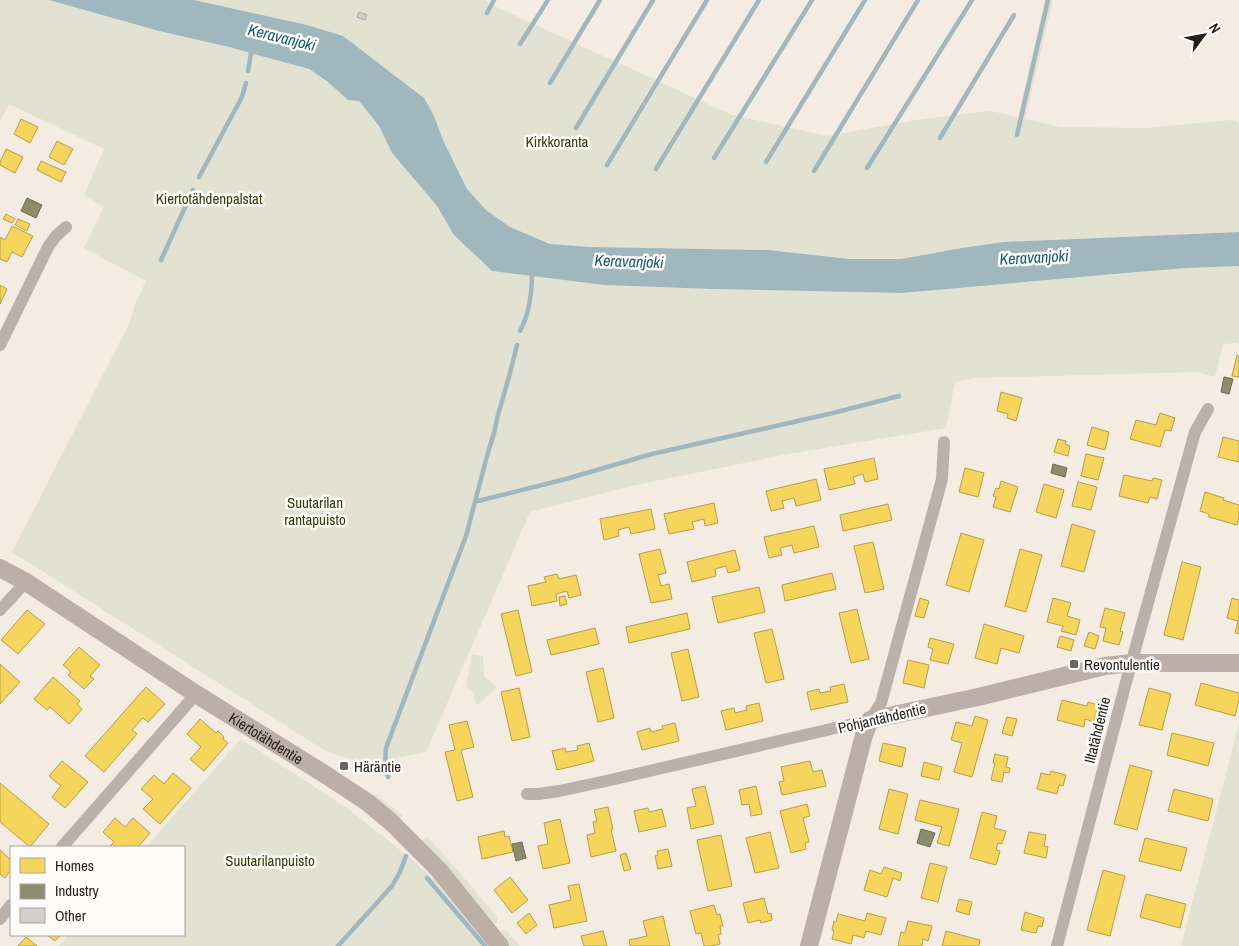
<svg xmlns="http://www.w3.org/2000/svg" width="1239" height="946" font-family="'Archivo Narrow',sans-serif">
<rect width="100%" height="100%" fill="#f4ebe2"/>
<g fill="#e2e2d2">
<polygon points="0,0 49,0 159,31 229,47 309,69 328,82 348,100 359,101 379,126 392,153 437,206 454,235 492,271 604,285 712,289 902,293 1126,273 1187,268 1239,266 1239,343 1223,344 1215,377 1197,372 975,378 955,382 946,428 788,454 631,486 530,512 426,752 397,758 393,761 391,779 350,759 324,750 12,552 130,322 135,304 146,281 84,248 104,207 84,195 104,149 9,104 0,121"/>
<polygon points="194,0 485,0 490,4 732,115 827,136 922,119 991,111 1018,117 1045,0 1053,0 1025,119 1061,127 1147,128 1231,120 1239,122 1239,232 1003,242 962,248 901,259 849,259 768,250 590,247 550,244 510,227 486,210 467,189 443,140 434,116 343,36 307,25"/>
<polygon points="472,654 483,656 484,677 497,687 478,705 476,704 473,693 466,687"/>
<polygon points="1239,724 1239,946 1181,946"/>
<polygon points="241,739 347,808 413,860 437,883 489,946 59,946 69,935 184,935 184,847 146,847"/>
<polygon points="375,795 378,796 403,816 399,820 373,796"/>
<polygon points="427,837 447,858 497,917 497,922 491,925 422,840"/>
<polygon points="503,930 506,930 520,946 509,946 500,935"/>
</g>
<polygon fill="#a0b7be" points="49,0 194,0 307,25 343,36 424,98 434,116 443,140 467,189 486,210 510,227 550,244 590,247 768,250 849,259 901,259 962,248 1003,242 1239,232 1239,266 1187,268 1126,273 902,293 712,289 604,285 492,271 454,235 437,206 392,153 379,126 359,101 348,100 328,82 309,69 229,47 159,31"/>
<g fill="#f6d55c" stroke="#b79e48">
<polygon points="21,119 38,127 30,143 14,134"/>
<polygon points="57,141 73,149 64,165 49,157"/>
<polygon points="6,149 23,157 15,173 0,165 0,162"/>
<polygon points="41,161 66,172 61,182 37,170"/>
<polygon points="6,214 15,219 12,223 3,219"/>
<polygon points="18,219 30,224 27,231 15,225"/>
<polygon points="12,226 33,236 22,257 12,252 7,262 0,259 0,237 5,240"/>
<polygon points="0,285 7,289 0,304"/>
<polygon points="1237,355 1239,356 1239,377 1232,376"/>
<polygon points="1001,392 1022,398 1016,421 1007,418 1008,414 997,411"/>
<polygon points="1160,413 1175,418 1171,431 1165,430 1160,447 1130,439 1136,420 1156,425"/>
<polygon points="1092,427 1109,432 1105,450 1087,445"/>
<polygon points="1223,437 1239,441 1239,462 1218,457"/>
<polygon points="1058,439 1066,441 1065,444 1070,446 1068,456 1054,452"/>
<polygon points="1086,454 1104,458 1098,480 1081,476"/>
<polygon points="874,458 878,479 865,482 863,474 853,477 855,484 829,490 824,469"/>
<polygon points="965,468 984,473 978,497 959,492"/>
<polygon points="1124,475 1152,481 1153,478 1162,480 1157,499 1150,497 1148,503 1119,496"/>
<polygon points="816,479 821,500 796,506 794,498 782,501 784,508 771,511 766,491"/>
<polygon points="1001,481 1018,487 1010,512 993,507 996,497 993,496 996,488 999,489"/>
<polygon points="1078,482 1097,487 1091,510 1072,506"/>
<polygon points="1044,484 1064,490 1056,518 1036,512"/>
<polygon points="1205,492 1224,498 1223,500 1239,505 1239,517 1237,525 1209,517 1209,514 1200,511"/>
<polygon points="714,503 718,523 705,526 704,519 692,522 694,529 669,534 664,514"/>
<polygon points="888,504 892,520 843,531 840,515"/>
<polygon points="651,509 655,529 631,534 629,527 618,530 619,536 604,540 600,519"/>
<polygon points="1072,524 1095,531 1084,572 1061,566"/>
<polygon points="814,526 819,547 794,553 792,545 780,548 782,555 769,558 764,537"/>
<polygon points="961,533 984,540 969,592 946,585"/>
<polygon points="873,542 884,589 865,593 854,546"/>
<polygon points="660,549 666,573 658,575 661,586 669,584 672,599 651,603 639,554"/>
<polygon points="1020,549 1042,555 1026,612 1005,606"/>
<polygon points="735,550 740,570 728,573 726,566 715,569 716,576 692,582 687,562"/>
<polygon points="1182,562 1201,567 1183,640 1164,635"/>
<polygon points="832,573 836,589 785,601 782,585"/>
<polygon points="557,574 559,579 576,575 581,595 569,598 567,591 556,594 557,601 532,606 528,586 546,582 544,577"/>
<polygon points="759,587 765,612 718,623 712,597"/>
<polygon points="565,596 567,604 560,606 559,597"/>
<polygon points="920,598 929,601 924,618 915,616"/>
<polygon points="1053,598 1071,603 1067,616 1080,620 1076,635 1061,631 1063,626 1047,622"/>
<polygon points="1232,598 1239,600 1239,634 1235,633 1238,621 1227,618"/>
<polygon points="1105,608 1125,613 1120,631 1123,632 1119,645 1103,641 1106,628 1100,627"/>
<polygon points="857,609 869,659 851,663 839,613"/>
<polygon points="27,610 45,624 18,654 1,640"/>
<polygon points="518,610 532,672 516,676 501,614"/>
<polygon points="687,613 690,629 629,643 626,627"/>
<polygon points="984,624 1024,636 1019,653 1001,648 997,664 975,658"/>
<polygon points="595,628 599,644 551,655 547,640"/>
<polygon points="772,629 784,679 766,683 754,633"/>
<polygon points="1089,632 1099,636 1095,649 1084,646"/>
<polygon points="1060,636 1074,640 1071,651 1057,647"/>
<polygon points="930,638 954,644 948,664 930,660 933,649 928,647"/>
<polygon points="79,647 100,665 90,676 94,679 84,689 68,675 71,672 63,665"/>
<polygon points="688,649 699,697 682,701 671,653"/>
<polygon points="908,660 929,665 924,688 903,683"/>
<polygon points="0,664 20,682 0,704"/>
<polygon points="603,668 614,718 598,722 586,672"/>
<polygon points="53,677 80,701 77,704 82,709 69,724 50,707 47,710 34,699"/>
<polygon points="1201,683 1239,693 1239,700 1235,716 1195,705"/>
<polygon points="844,684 848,702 811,710 807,692 819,689 820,693 831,691 830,687"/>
<polygon points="146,687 165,704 148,722 143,718 132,730 137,734 104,772 85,756"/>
<polygon points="519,688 530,737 512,741 501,692"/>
<polygon points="1149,688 1171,694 1162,730 1139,725"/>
<polygon points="1062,700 1087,706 1088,702 1098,705 1094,722 1085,719 1084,727 1057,720"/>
<polygon points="759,703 763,721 726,730 721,711 734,708 735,713 747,710 746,706"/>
<polygon points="975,716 988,720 972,777 954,772 962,743 951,740 956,722 972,726"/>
<polygon points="1007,717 1017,719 1012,736 1002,733"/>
<polygon points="200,719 216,733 218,731 224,737 223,739 228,743 204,771 190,759 201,747 187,734"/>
<polygon points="467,721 474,747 461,750 473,797 457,801 445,752 455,750 449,725"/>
<polygon points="675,723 679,741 642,750 637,732 650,728 651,732 663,729 662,726"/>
<polygon points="1172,733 1214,743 1208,766 1167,755"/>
<polygon points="589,743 594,761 557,770 552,751 565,748 566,752 578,750 577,746"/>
<polygon points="883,743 906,748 902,767 879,761"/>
<polygon points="995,754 1008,757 1006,767 1010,768 1009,773 1004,772 1002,782 991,780 995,763 993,763"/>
<polygon points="62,761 88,782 65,808 52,797 61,786 49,776"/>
<polygon points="810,761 813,772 822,770 826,786 782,795 779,782 784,781 781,767"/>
<polygon points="924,762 942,767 939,780 921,776"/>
<polygon points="1130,765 1152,771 1137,830 1114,824"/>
<polygon points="1051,771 1066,775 1063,786 1059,785 1057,794 1037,789 1041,773 1050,775"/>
<polygon points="173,773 191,788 160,824 143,809 153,799 141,789 154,775 164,784"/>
<polygon points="0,783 49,824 30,847 0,822"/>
<polygon points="705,786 714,824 691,829 687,808 696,806 692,789"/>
<polygon points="756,786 762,814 751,816 749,804 742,805 739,790"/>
<polygon points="889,789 908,794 898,834 879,829"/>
<polygon points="1174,789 1213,799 1208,821 1168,811"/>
<polygon points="920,800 959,809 949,846 937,843 942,827 915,820"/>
<polygon points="807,804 810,816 803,818 809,842 805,843 806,849 791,853 780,811"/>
<polygon points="608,807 613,829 611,830 616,851 591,857 587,835 595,833 593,822 597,821 594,810"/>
<polygon points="648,808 649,812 662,809 666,826 639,832 634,811"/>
<polygon points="982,812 997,816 994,828 1006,831 1002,844 998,843 996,850 1000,851 996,865 970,858"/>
<polygon points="115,818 125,827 133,818 150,833 138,847 109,847 114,842 103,832"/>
<polygon points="560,819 570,863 543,869 538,846 548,844 544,823"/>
<polygon points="504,831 505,837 509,836 513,852 482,859 478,837"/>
<polygon points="770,832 779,868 755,873 746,838"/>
<polygon points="1029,832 1046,835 1044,846 1048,847 1046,858 1024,853"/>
<polygon points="721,835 732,886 708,891 697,840"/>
<polygon points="1145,838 1187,848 1181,871 1139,861"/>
<polygon points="668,849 672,866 658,869 655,856 658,855 657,851"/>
<polygon points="0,850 11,860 11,870 5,878 0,874"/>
<polygon points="626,853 631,869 624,871 620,855"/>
<polygon points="930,863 947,867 938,902 921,898"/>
<polygon points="884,867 902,873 900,881 893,878 887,897 864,890 870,870 881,874"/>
<polygon points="1103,870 1125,876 1110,936 1087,930"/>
<polygon points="510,877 528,900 512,913 494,890"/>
<polygon points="579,884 587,921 554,928 549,905 571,900 568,886"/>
<polygon points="1146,894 1186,904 1180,928 1140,917"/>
<polygon points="764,898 768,914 771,913 772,920 761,923 760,920 748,923 743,903"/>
<polygon points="959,899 972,902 969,915 956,911"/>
<polygon points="714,905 717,915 720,914 723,926 720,926 721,934 718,935 720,944 711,946 704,946 701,933 696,934 690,911"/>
<polygon points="1025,912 1044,918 1042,927 1038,926 1036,933 1021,930"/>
<polygon points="529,913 537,925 526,934 517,923"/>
<polygon points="867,913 886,918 881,935 866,931 864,938 853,935 851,944 832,939 834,931 832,930 834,921 836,922 838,914 865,921"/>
<polygon points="663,916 670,946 630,946 629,940 647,936 643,921"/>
<polygon points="908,921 932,926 928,941 923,939 922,946 898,946 901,932 905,933"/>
<polygon points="603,931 607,946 584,946 581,936"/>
<polygon points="946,931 980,940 979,946 942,946"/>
<polygon points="47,935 61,935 55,941"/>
<polygon points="26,937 37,946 18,946"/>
</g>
<g fill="#8c8c6e" stroke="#6d6b54">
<polygon points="27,198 42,205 36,218 21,211"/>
<polygon points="1224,377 1233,379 1229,394 1221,392"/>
<polygon points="1053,464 1067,468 1065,477 1051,473"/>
<polygon points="921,829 935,833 930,847 917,843"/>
<polygon points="522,842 526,858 516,861 512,844"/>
</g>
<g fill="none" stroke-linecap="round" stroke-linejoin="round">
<g stroke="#a0b7be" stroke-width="4.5">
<polyline points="487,13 494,0"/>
<polyline points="520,44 548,0"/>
<polyline points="248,71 252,48"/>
<polyline points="550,83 600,0"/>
<polyline points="576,128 653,0"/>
<polyline points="1017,135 1048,0"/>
<polyline points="940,138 1014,15"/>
<polyline points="714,158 812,0"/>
<polyline points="766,162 865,0"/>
<polyline points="607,165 707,0"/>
<polyline points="867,168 972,0"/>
<polyline points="656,169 759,0"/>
<polyline points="814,171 918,0"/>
<polyline points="199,177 242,97 246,83"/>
<polyline points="161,260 193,190"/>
<path d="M 520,331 C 530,313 532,292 532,272"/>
<polyline points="478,501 566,479 652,454 833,413 899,396"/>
<polyline points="388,777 385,765 386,748 466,536 487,456 494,433 498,415 510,373 517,345"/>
<polyline points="427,878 485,946"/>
<polyline points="338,946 392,886 400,872 406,856"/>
</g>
</g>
<polygon fill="#d7cdce" stroke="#b1aaa8" points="359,12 367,15 365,20 357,17"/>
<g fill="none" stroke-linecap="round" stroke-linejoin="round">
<g stroke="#bcb0ab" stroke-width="12">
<polyline points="0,345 48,247 56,236 66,227"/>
<polyline points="0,610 26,582"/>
<polyline points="527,794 539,794 559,791 606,781 870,720 881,703 942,479 944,442"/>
<polyline points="62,847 196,694"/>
<polyline points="0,919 11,905"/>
<polyline points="1057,946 1125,686 1195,432 1208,409"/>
</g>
<g stroke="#bbafa8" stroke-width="18">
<path id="s1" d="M 0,568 L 26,582 L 196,694 L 326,775 L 367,802 L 391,822 L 438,869 L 500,946"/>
<polyline points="809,946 864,735 870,720 978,697 1105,666 1132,663 1239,663"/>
</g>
</g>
<g fill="#6d665f" stroke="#fefbf8" stroke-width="2">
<rect x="1069" y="659" width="10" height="10" rx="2.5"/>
<rect x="339" y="761" width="10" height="10" rx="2.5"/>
</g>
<g text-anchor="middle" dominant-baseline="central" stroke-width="5" stroke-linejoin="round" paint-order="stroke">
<g font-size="15" fill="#313f0b" stroke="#fefbf8">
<text x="557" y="141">Kirkkoranta</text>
<text x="209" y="198">Kiertotähdenpalstat</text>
<text x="315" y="502">Suutarilan<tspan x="315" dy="17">rantapuisto</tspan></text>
<text x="270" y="860">Suutarilanpuisto</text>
</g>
<g font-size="15" fill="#241e18" stroke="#fefbf8" text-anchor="start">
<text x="1084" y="664">Revontulentie</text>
<text x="354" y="766">Häräntie</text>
</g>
<g font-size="15" fill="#241e18" stroke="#fefbf8">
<text transform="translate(882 718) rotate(-13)">Pohjantähdentie</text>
<text transform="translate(1097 730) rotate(-76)">Iltatähdentie</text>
<text stroke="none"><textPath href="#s1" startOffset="316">Kiertotähdentie</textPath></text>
</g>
<g font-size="16" font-style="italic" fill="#155c72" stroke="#fefbf8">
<text transform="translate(282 37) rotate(14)">Keravanjoki</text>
<text transform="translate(1034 257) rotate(-3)">Keravanjoki</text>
<text transform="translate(629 261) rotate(2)">Keravanjoki</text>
</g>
</g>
<rect x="10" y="846" width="175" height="90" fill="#fefbf8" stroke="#a7a39e"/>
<rect x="20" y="858" width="25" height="15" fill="#f6d55c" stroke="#a7a39e"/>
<text x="55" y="871" font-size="15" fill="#241e18">Homes</text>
<rect x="20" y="884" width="25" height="15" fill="#8c8c6e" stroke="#a7a39e"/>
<text x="55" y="896" font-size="15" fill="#241e18">Industry</text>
<rect x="20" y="908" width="25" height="15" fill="#d7cdce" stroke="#a7a39e"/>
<text x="55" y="921" font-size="15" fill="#241e18">Other</text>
<g transform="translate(1204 35) rotate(58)" stroke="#fefbf8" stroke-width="4" paint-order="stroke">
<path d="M0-4L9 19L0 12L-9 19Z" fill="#241e18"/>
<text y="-8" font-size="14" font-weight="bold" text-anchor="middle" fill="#241e18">N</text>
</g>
</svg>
